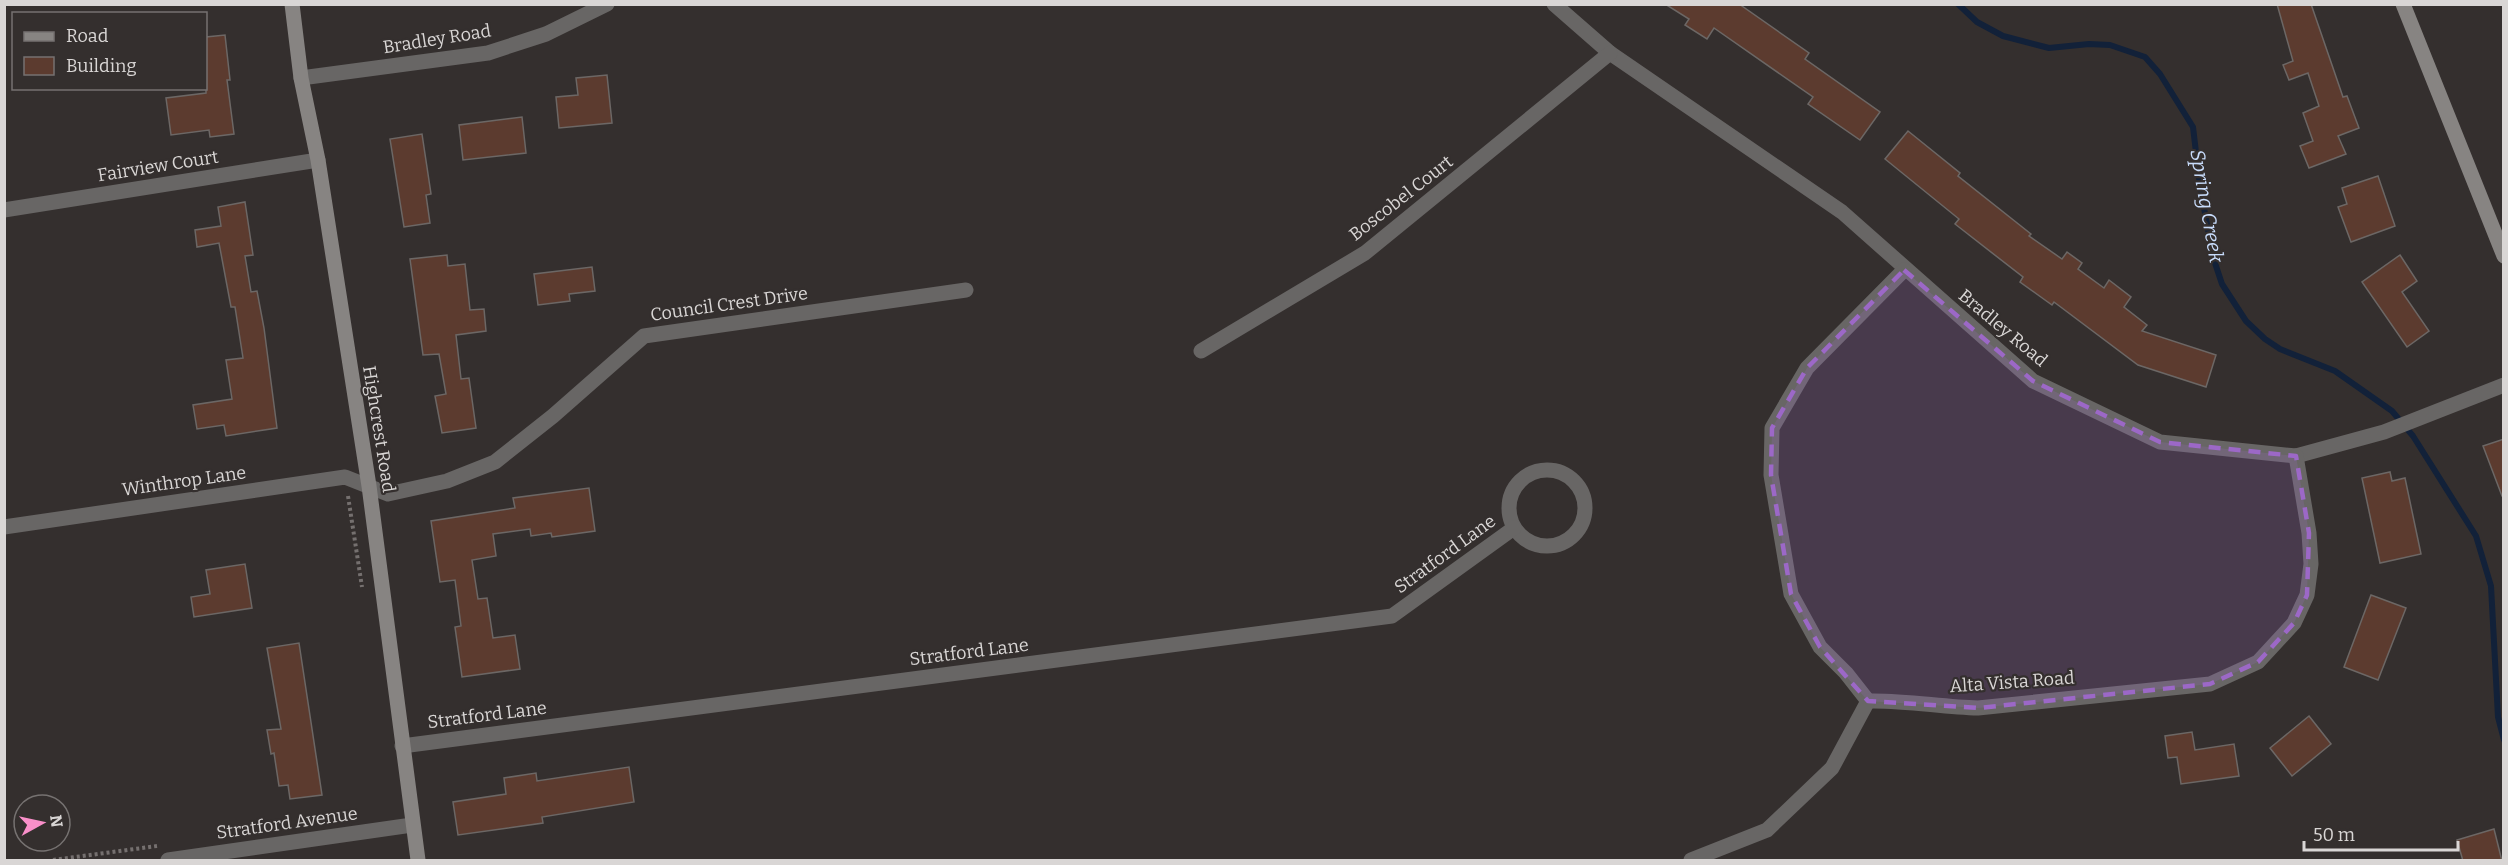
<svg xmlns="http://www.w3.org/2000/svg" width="2508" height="865" font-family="Bitter,serif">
<rect width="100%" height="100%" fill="#342f2e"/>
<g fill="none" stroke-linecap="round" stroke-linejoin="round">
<polyline stroke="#122139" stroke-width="6" points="1958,4 1977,22 2003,36 2049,48 2089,44 2110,45 2145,57 2160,74 2193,127 2200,186 2213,257 2222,284 2246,321 2265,339 2280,349 2335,371 2392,411 2413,436 2476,536 2491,586 2498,717 2504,740"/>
</g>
<g fill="#5c3b2f" stroke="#6c6765" stroke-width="1.5">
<polygon points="1665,4 1739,4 1809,53 1805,59 1880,112 1860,140 1808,104 1813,97 1714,28 1707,39 1685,25 1689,19"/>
<polygon points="2277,4 2311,4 2343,97 2347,96 2359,128 2338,136 2346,154 2309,168 2300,146 2313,141 2303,113 2319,106 2308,73 2289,80 2283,65 2293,61"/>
<polygon points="225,35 230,80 227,80 234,134 210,137 209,130 171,135 166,98 206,93 206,37"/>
<polygon points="607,75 612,123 559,128 556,97 578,95 576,78"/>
<polygon points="522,117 526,153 463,160 459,125"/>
<polygon points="1908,131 1960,173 1958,176 2031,234 2029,236 2062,259 2067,252 2082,263 2078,269 2104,288 2109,280 2131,297 2124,307 2147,325 2142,331 2216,355 2206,387 2138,365 2054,302 2052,305 2020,282 2023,277 1955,224 1959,219 1885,159"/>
<polygon points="422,134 431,194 426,195 430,223 404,227 390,139"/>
<polygon points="2378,176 2395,226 2351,242 2338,207 2347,204 2342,188"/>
<polygon points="245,202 253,255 245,256 251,292 257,291 264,328 277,428 226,436 224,425 197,429 193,405 232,399 226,360 243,358 235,307 231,307 219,243 197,247 195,230 221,226 218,207"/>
<polygon points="447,255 448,266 465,264 470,310 484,309 486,331 456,335 461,379 469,378 476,428 442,433 435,396 446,394 439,354 423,355 410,259"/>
<polygon points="2400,255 2417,281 2402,292 2429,331 2407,347 2362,282"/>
<polygon points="592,267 595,291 569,294 570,301 538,305 534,274"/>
<polygon points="2504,439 2504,496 2502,496 2483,446"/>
<polygon points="2390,472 2392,481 2405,478 2421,554 2380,563 2362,478"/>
<polygon points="589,488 595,531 552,537 551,533 531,536 530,529 493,534 496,556 472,560 478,599 487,598 493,638 515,635 520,669 462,677 455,627 461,626 455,580 440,582 431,521 515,508 513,498"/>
<polygon points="245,564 252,608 194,617 191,597 210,594 206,570"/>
<polygon points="2371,595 2406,608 2378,680 2344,667"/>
<polygon points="299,643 322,795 290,799 288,785 279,786 274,753 271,754 267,730 281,729 267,648"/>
<polygon points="2309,716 2331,744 2292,776 2270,748"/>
<polygon points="2192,732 2195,750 2234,744 2239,776 2181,784 2177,757 2168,758 2165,736"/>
<polygon points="629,767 634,802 542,817 543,823 458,835 453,802 506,794 504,778 536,773 537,781"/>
<polygon points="2494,829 2502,861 2463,861 2457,840"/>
</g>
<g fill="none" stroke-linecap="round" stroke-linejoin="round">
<g stroke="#75706f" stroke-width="4" stroke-dasharray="3 3" stroke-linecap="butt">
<polyline points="348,496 362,587"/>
<polyline points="53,860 157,846"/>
</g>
<g stroke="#686665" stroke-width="15">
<polyline points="1554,4 1610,53 1842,212 2033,381 2160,442 2296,456 2384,432 2504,385"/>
<polyline points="301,78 488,53 546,34 607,4"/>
<polyline points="4,210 318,160"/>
<polyline points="1201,351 1365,253 1610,53"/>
<circle cx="1547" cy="508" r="38"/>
<polyline points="4,527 345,477 388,494 447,481 495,462 553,416 644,336 966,290"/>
<path d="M 1868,701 C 1905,700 1941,707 1978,708 L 2210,684 L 2258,662 L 2294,623 L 2307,595 L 2311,564 L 2309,533 L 2296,456"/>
<polyline points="1868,701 1846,673 1820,647 1791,594 1771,475 1772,428 1807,368 1904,270"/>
<polyline points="402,746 1392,616 1514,528"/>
<polyline points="168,860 412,825"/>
<polyline points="1691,860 1767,830 1832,768 1868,701"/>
</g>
<g stroke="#878482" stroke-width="15">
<polyline points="292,4 301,78 318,160 369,486 418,860"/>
<polyline points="2403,4 2504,256"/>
</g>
</g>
<path fill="#9c68c7" fill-opacity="0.2" stroke="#9c68c7" stroke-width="4.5" stroke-dasharray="12 8" stroke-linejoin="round" d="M 1904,270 L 2033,381 L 2160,442 L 2296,456 L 2309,533 L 2307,595 L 2294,623 L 2258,662 L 2210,684 L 1978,708 L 1868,701 L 1820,647 L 1791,594 L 1771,475 L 1772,428 L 1807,368 Z"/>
<g text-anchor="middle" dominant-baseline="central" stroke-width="4.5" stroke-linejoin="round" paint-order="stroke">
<g font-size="18" fill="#d9d6d5" stroke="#342f2e">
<text transform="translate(437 39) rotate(-9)">Bradley Road</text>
<text transform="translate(158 166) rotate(-9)">Fairview Court</text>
<text transform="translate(1401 198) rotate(-38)">Boscobel Court</text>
<text transform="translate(729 304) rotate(-8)">Council Crest Drive</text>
<text transform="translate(2003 328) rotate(40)">Bradley Road</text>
<text transform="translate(379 429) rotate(81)">Highcrest Road</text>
<text transform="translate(184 481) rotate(-8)">Winthrop Lane</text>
<text transform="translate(1445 554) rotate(-36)">Stratford Lane</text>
<text transform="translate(969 652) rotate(-7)">Stratford Lane</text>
<text transform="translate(2012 682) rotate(-4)">Alta Vista Road</text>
<text transform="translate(487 715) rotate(-7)">Stratford Lane</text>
<text transform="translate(287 823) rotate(-8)">Stratford Avenue</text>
</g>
<g font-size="20" font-style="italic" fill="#c8dcfb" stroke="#342f2e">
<text transform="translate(2207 206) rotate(80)">Spring Creek</text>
</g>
</g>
<rect width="2508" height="865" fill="none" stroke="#d9d6d5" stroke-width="12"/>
<rect x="12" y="12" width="195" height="78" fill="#342f2e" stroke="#767271" stroke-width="1.5"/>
<rect x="24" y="32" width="30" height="9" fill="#878482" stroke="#767271" stroke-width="1.5"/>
<text x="66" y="42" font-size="18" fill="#d9d6d5">Road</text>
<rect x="24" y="57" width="30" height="18" fill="#5c3b2f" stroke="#767271" stroke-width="1.5"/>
<text x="66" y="72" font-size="18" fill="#d9d6d5">Building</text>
<g transform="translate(42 823) rotate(82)"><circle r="28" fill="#342f2e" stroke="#767271" stroke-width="1.5"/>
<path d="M0-4.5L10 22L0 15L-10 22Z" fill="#f98fc9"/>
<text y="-9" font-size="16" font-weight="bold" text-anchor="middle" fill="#d9d6d5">N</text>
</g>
<path d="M2304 841v9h154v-9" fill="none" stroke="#d9d6d5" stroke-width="3"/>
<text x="2313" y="841" font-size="18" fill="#d9d6d5" stroke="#342f2e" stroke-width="4.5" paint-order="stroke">50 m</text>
</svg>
